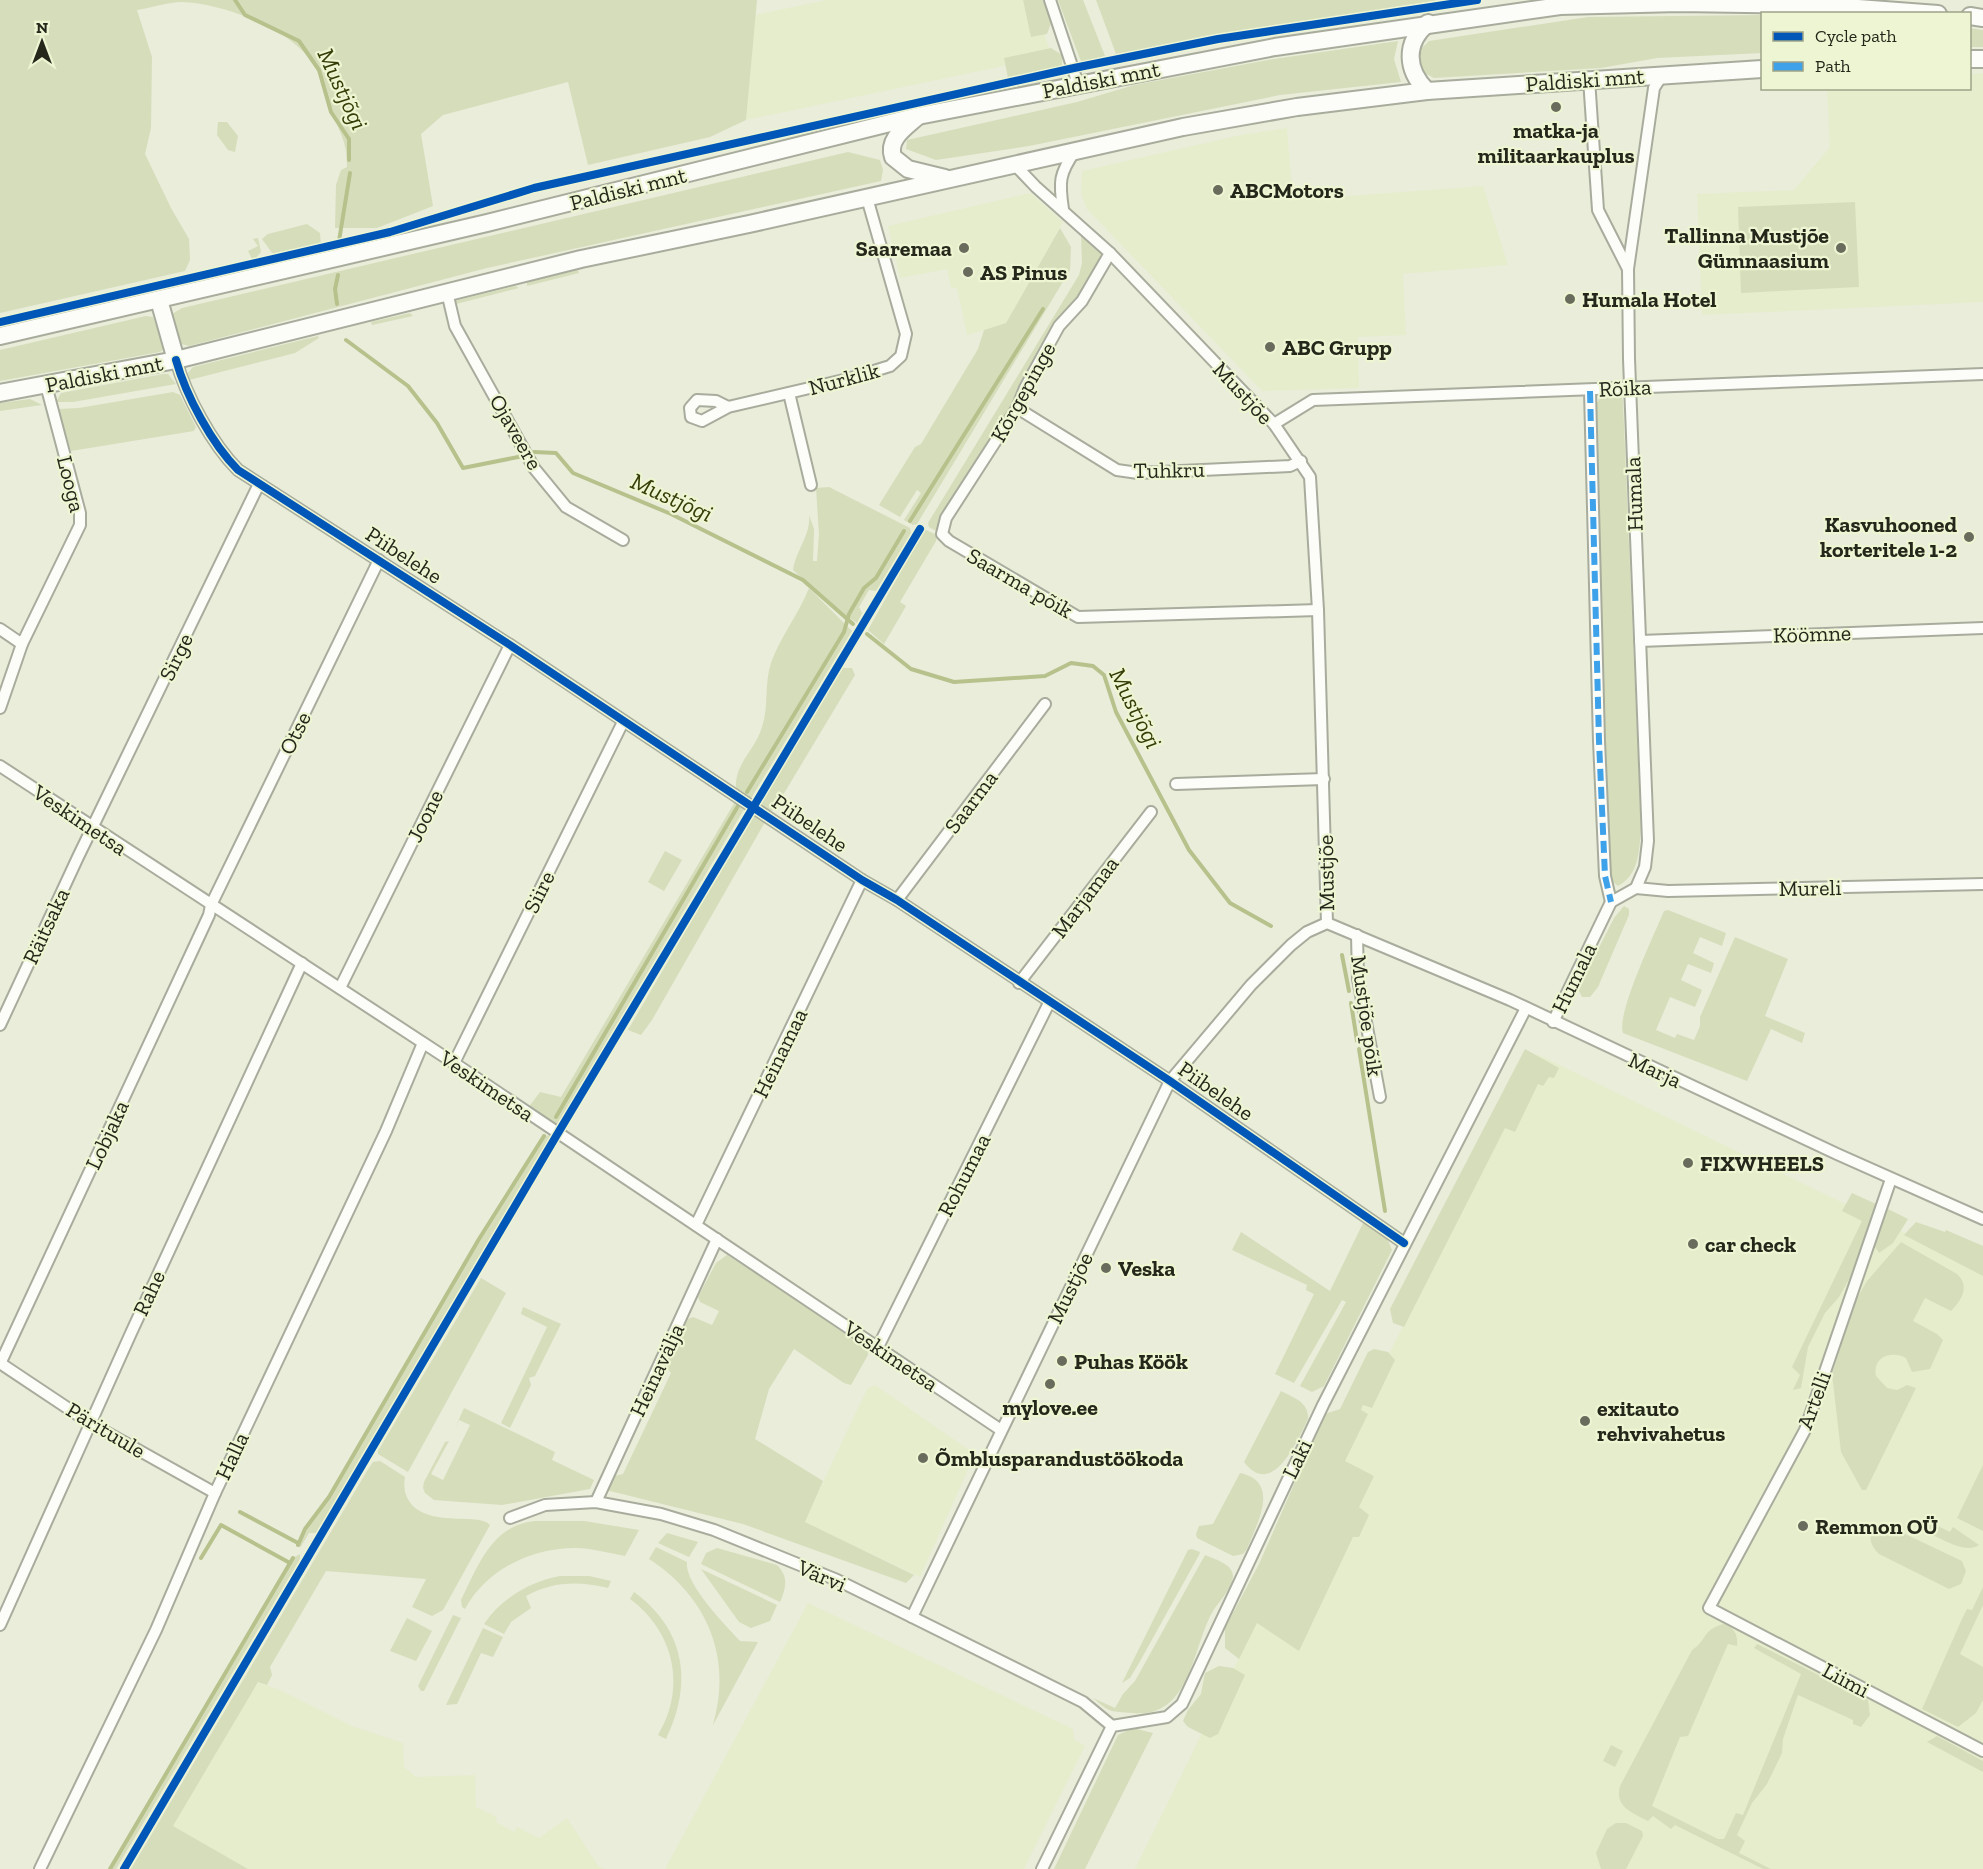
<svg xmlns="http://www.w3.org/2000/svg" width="1983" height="1869" font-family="'Zilla Slab',serif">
<rect width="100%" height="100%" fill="#e9edda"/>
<g fill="#e6edcd">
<polygon points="826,0 1032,0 1052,56 746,120 755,15"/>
<polygon points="1983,73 1983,302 1702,315 1697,194 1794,190 1830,147 1827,89 1970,88 1970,74"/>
<polygon points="1287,128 1293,200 1483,186 1508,265 1403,274 1406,335 1358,337 1359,388 1262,391 1087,209 1081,194 1082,171 1236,136"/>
<polygon points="1030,193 1063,222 1006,323 967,335 957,288 951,288 947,269 900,278 888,226"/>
<polygon points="1537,1054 1983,1271 1983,1869 1135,1869"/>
<polygon points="875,1385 975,1454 920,1577 804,1522 867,1389"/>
<polygon points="808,1603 1073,1729 1074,1739 1085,1746 1024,1869 665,1869"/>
<polygon points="258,1682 282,1691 352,1726 403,1743 404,1767 416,1777 475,1775 476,1807 497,1817 496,1822 514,1832 517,1827 539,1838 567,1818 599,1867 605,1869 248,1869 172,1826"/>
</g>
<g fill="#d6ddbb">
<path d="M 0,0 L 757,0 L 746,120 L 710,137 L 588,165 L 568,82 L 443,115 L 421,134 L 433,206 L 377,228 L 335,228 L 336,185 L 341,170 L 347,167 C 347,140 340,135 332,111 C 326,94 322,75 311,61 C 289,28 221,3 182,2 C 168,2 151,8 137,10 L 152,57 L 151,128 L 145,154 L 171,208 L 189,239 L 190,260 L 185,271 L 0,313 Z"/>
<polygon points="1023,0 1043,0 1051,23 1047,34 1031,37"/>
<polygon points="1058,0 1083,0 1105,56 1082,62 1080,59"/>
<polygon points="1096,0 1439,0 1116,54"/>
<polygon points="1762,15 1762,53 1657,58 1601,68 1434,78 1419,70 1418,52 1429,41 1588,17"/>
<polygon points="1970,28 1983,30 1983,47 1970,47"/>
<polygon points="1398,41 1394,59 1401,82 1280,95 1029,146 936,160 906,149 907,140 1077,102 1134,85 1274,59"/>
<polygon points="1051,48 1062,55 1062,66 1008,78 1004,58"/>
<polygon points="218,122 227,122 238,136 235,152 228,150 217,135"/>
<polygon points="848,152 880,160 883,170 881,181 487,268 189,346 181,344 172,314 182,308"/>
<polygon points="1855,202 1859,287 1741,293 1738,207"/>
<polygon points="307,224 320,233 321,245 279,255 272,253 262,239 268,234"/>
<polygon points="1060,228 1071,247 1070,270 917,524 913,525 904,520 921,493 917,490 900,517 879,505 915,447 921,444 978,349 984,330 1006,323"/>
<polygon points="1081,234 1101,253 1100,263 944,516 938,532 929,527 928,523 1079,275 1082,263"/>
<polygon points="258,238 261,252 253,261 248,251 258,246 253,239"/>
<polygon points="578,270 579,273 527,286 527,282"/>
<polygon points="515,286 519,288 452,305 454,301"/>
<polygon points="410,313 413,316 372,325 371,322"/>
<polygon points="146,316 153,317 164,349 160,352 0,381 0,350"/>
<polygon points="318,336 319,338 295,353 189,380 188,373 193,367"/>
<polygon points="163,374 168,374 176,384 73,402 56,402 61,393"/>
<polygon points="173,392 180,395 196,427 194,431 71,451 58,409 79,408"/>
<path d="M 1607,397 L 1622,398 L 1623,402 L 1641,830 C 1639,851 1639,875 1618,886 L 1609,879 L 1595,407 L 1599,399 Z"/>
<polygon points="30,399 42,405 0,411 0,403"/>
<path d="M 829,487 L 910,528 L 911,533 L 876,591 L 869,590 L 859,607 L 862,613 L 857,623 L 841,612 L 793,570 C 796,550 811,535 809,515 L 814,529 L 813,561 L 817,561 L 819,534 L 816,488 Z"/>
<polygon points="926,530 937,535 936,541 900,602 906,606 884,644 868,630 923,532"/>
<path d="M 809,588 L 852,631 L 750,800 L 736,790 C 734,763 755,751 762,727 C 769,706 764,684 771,663 C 780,637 799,614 809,588 Z"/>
<polygon points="841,668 852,668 855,675 774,810 770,811 759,806"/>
<polygon points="736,800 746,806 556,1127 528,1108 540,1092 561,1097"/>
<polygon points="755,812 765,822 652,1020 641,1035 628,1030"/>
<polygon points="665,851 682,860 664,891 648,882"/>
<polygon points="1624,906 1629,909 1629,915 1598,987 1590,997 1582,997 1578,989 1614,918"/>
<path d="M 1668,910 L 1726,933 L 1722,946 L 1700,937 L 1693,953 L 1714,963 L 1711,973 L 1688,964 L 1681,980 L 1702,990 L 1695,1007 L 1670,997 L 1656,1030 L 1675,1038 L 1677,1034 L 1694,1040 L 1700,1026 L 1700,1017 L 1735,937 L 1788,959 L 1765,1016 L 1805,1033 L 1802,1043 L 1771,1029 L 1747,1081 L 1623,1033 C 1616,1014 1655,933 1664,911 Z"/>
<polygon points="1525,1049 1559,1068 1554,1078 1549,1077 1543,1086 1538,1084 1515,1132 1505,1128 1404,1327 1393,1323 1390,1309"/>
<polygon points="551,1135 316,1533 309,1533 300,1548 298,1543 329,1497 479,1239 544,1136"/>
<polygon points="1852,1193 1876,1204 1852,1274 1839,1297 1825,1313 1808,1347 1801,1388 1793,1390 1800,1375 1792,1367 1862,1221 1842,1211"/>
<polygon points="1888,1209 1908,1219 1893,1243 1879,1253 1874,1245"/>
<polygon points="1364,1221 1387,1238 1392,1250 1324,1386 1312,1392 1300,1386 1346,1302 1342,1300 1294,1383 1275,1374 1314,1294 1306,1290 1307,1285 1232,1250 1241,1232 1330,1291"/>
<polygon points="1916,1222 1945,1232 1946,1230 1983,1246 1983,1276 1904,1235"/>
<path d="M 1901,1242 L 1957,1274 C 1970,1286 1962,1300 1951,1311 L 1925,1298 L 1913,1321 L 1937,1334 L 1943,1340 L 1930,1369 L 1912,1372 L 1906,1358 C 1891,1350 1872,1357 1876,1376 L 1887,1388 L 1897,1390 L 1907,1385 L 1916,1388 L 1866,1490 L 1862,1490 L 1841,1452 L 1832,1374 L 1856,1300 L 1867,1281 Z"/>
<polygon points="727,1255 867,1345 868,1355 851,1385 844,1383 794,1349 769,1389 755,1439 823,1481 805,1522 914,1575 906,1583 743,1524 606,1490 614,1476 623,1474 671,1373 665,1365 688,1319 693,1317 712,1325 719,1311 700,1302 698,1297 716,1263"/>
<polygon points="481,1278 506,1293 408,1472 378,1454 378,1451"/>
<polygon points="523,1307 561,1324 535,1376 529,1378 531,1385 510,1428 501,1423 547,1327 521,1314"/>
<polygon points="1374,1349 1388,1352 1395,1360 1372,1408 1363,1405 1361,1410 1368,1414 1345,1461 1374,1476 1359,1507 1369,1515 1359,1537 1353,1537 1299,1651 1257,1623 1239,1659 1225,1648 1225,1628 1259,1564 1325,1414 1340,1409 1368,1352"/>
<path d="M 1281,1391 C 1294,1398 1309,1402 1308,1419 C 1298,1439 1273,1500 1244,1462 Z"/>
<polygon points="464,1408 555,1452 552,1460 594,1480 590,1489 502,1505 434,1500 425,1493 423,1488 424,1482 445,1442 449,1441 431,1474 443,1480 470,1425 459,1420 455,1428"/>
<path d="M 380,1461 L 405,1477 C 403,1488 405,1498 414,1507 C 436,1526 480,1513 490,1525 L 443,1610 L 432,1616 L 412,1607 L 426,1579 L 326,1571 L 270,1667 L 272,1675 L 267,1685 L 258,1682 L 173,1826 L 248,1869 L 131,1869 L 367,1471 L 373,1462 Z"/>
<polygon points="1983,1465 1983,1531 1957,1518"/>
<path d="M 1240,1473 C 1282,1482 1256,1525 1247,1549 L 1243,1554 L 1233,1556 L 1197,1538 L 1196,1534 L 1199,1526 L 1213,1524 Z"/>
<path d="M 535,1521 L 584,1521 L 639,1530 L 625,1556 C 609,1553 591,1548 575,1548 C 531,1548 486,1570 465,1609 L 462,1607 L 461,1600 C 478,1566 492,1525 535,1521 Z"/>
<path d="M 1930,1522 L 1950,1532 L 1953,1527 L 1979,1545 C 1965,1555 1939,1537 1924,1531 Z"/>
<path d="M 1882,1523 L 1962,1561 L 1966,1571 L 1961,1584 L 1949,1589 L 1879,1554 C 1871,1546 1868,1539 1873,1528 Z"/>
<polygon points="667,1533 698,1542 689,1557 658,1543"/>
<path d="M 656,1547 L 687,1562 C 684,1583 725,1625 740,1641 L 758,1642 L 713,1725 C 733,1658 707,1596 649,1559 Z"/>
<path d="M 717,1548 L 777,1565 C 789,1577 786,1588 780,1602 L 701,1564 L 706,1553 Z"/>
<polygon points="1192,1549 1200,1552 1199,1555 1139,1663 1130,1678 1122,1683 1188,1550"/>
<polygon points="300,1554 300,1559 116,1869 110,1869 293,1558"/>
<path d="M 1205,1555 C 1214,1559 1233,1564 1233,1576 C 1233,1587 1219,1602 1213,1611 C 1192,1647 1191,1719 1133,1713 C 1109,1711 1112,1714 1093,1698 L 1115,1708 L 1123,1694 L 1135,1681 Z"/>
<polygon points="701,1569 777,1605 770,1621 751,1628 739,1622"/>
<path d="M 560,1576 L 589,1576 L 611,1581 L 608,1588 C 579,1581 553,1581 526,1596 L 531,1608 L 511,1622 L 504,1634 L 484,1624 C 502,1598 529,1582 560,1576 Z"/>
<polygon points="1983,1587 1983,1605 1960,1654 1983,1667 1983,1700 1976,1713 1958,1727 1922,1709 1962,1619 1967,1609 1972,1610"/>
<path d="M 634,1592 C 686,1630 693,1684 666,1739 L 658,1735 C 687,1688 674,1631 630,1599 Z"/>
<polygon points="453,1615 461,1618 424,1691 421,1691 418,1686"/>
<polygon points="407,1618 432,1631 416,1661 390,1651"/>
<path d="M 1724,1624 C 1735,1628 1738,1635 1737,1646 L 1728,1644 L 1688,1736 L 1680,1737 L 1652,1806 L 1718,1839 L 1724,1839 L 1736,1813 L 1743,1815 L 1801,1674 L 1754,1648 L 1757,1644 L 1868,1700 L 1870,1715 L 1861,1727 L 1853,1724 L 1853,1720 L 1798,1695 L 1783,1739 L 1782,1753 L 1767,1784 L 1752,1803 L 1737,1835 L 1745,1841 L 1739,1853 L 1771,1869 L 1763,1869 L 1675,1825 L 1671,1829 L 1653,1816 L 1648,1821 C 1633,1813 1614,1807 1620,1786 L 1692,1650 C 1707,1641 1702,1629 1724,1624 Z"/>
<polygon points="483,1628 503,1637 493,1657 481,1653 457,1704 446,1705"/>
<polygon points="1219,1666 1233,1668 1245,1675 1218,1734 1210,1738 1188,1727 1183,1721 1188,1710 1201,1694 1205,1673"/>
<polygon points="1133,1728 1153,1733 1085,1869 1054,1869 1118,1735"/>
<polygon points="1937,1736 1983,1761 1983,1772 1927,1742"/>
<polygon points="1611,1745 1623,1751 1615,1767 1603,1761"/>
<polygon points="1616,1823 1626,1823 1642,1831 1643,1836 1626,1869 1601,1869 1596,1853 1607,1829"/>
</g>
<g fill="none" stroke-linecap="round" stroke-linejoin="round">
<g stroke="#b7c18c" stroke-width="4">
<polyline points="235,0 245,15 299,41 319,70 331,112 349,139 349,160"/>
<polyline points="339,241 350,173"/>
<polyline points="337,304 335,289 338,275"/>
<polyline points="346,340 408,386 437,423 463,468 523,456"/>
<polyline points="534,452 556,453 573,473 671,514 803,580 853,624"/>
<polyline points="910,521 1043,309"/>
<polyline points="867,634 911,669 954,682 1045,676 1071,663 1093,666 1104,675 1116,712 1189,850 1230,903 1271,926"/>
<polyline points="747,792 844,632 849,614 864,588 876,578 904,531"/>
<polyline points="1342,955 1349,991"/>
<polyline points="1351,1003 1357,1041"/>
<polyline points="1359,1049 1385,1211"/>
<polyline points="556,1117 738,806"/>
<polyline points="240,1512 298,1543"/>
<polyline points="298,1545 305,1529 329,1497 479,1239 544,1136"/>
<polyline points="201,1558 221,1525 290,1563"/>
<polyline points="110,1869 293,1558"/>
</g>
<g stroke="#a8ac9c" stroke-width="14">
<g id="street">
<polyline points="1050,0 1078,84"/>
<polyline points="1589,79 1598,210 1628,269"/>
<polyline points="1015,165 1036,187 1110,253 1274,424 1310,477 1318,610 1327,923"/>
<path d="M 1063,209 C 1059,182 1059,174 1075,151"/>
<polyline points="1110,253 1082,301 1059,326 1025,388 1017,408 946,518 942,534 949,541 1078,617 1318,610"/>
<polyline points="447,292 455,326 534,468 566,507 623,540"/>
<path d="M 176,360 C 186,396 212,444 238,470 L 510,645 L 862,880 L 897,900 L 1170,1081 L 1404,1243"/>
<polyline points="1590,391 1599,741 1605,876 1611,902"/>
<polyline points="789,393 811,485"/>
<polyline points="728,407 716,401 697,400 690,408 691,417 702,421 728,407 848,379 890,366 901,356 906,334 867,198"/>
<polyline points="1017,408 1117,470 1138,473 1290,466 1301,461"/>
<polyline points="1274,424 1313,400 1983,374"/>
<polyline points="0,629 22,644"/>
<polyline points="1640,641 1983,628"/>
<polyline points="0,708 22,644 80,525 80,513 46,385"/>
<polyline points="0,766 454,1063 1001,1430"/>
<polyline points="1176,784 1324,779"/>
<polyline points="1636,888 1668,891 1983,884"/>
<polyline points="897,900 1045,704"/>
<polyline points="1327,923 1510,1000 1837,1154 1983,1219"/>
<polyline points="1357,935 1358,979 1380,1097"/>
<polyline points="1019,983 1151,812"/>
<polyline points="340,988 510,645"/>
<polyline points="1553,1022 1611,902 1636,888 1645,867 1648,841 1629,359 1628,269 1654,88 1663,74"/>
<polyline points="0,1025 78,857 259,484"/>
<polyline points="454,1063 623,722"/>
<polyline points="1891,1179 1805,1430 1709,1608 1983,1751"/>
<polyline points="696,1225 862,880"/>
<polyline points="878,1347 1049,1003"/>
<polyline points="0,1363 90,1423 215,1493"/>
<polyline points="0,1364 209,915 211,905 379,560"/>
<polyline points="596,1502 717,1239"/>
<polyline points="510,1518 545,1505 596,1502 661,1514 714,1530 837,1580 904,1613 1083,1702 1112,1726"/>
<polyline points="912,1617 1170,1081 1251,985 1291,945 1307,932 1327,923"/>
<polyline points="0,1625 131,1333 302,963"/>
<polyline points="40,1869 156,1630 215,1493 386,1131 423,1043"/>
<polyline points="1042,1869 1112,1726 1167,1717 1182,1704 1323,1405 1526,1008"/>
</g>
</g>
<g stroke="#a8ac9c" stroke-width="20">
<g id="primary">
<polyline points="1970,16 1983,18"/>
<polyline points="1970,59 1983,59"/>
<path d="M 1427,91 C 1406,70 1404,43 1428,23"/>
<path d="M 917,117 C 905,128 887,139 893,157 L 908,169 L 945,178"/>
<polyline points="159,300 176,360"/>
<polyline points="0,336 487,223 918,116 1275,47 1560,6 1679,3 1818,5 1938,14"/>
<polyline points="0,393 176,360 581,259 749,224 1183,127 1297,107 1427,91 1762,69"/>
</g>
</g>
<use href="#street" stroke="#fcfcf9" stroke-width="10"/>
<use href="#primary" stroke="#fcfcf9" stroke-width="16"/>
<polyline stroke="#3ea2ea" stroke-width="6" stroke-dasharray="12 6" stroke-linecap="butt" points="1590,391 1599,741 1605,876 1611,902"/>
<g stroke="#edf5d2" stroke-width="11">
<g id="cycleway">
<polyline points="0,322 390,232 534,188 1074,68 1218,39 1477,0"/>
<path d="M 176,360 C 186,396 212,444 238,470 L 510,645 L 862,880 L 897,900 L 1170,1081 L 1404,1243"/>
<polyline points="124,1869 558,1133 920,529"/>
</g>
</g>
<use href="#cycleway" stroke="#0057b8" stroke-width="8"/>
</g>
<g fill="#696c5d" stroke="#edf5d2" stroke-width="2">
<circle cx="1556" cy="107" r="6"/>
<circle cx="1218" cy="190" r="6"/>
<circle cx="964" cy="248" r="6"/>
<circle cx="1841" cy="248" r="6"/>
<circle cx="968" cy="272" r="6"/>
<circle cx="1570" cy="299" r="6"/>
<circle cx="1270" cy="347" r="6"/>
<circle cx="1969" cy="537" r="6"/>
<circle cx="1688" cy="1163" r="6"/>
<circle cx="1693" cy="1244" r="6"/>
<circle cx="1106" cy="1268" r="6"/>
<circle cx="1062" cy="1361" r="6"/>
<circle cx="1050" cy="1384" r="6"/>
<circle cx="1585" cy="1421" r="6"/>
<circle cx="923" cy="1458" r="6"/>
<circle cx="1803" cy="1526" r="6"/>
</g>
<g text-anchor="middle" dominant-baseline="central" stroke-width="4.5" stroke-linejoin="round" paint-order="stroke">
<g font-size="22" fill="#24271a" stroke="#edf5d2">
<text transform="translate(1101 80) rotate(-11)">Paldiski mnt</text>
<text transform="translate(1585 80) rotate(-4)">Paldiski mnt</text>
<text transform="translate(628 189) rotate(-14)">Paldiski mnt</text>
<text transform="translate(104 374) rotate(-11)">Paldiski mnt</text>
<text transform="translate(844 379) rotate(-15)">Nurklik</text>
<text transform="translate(1625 388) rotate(-3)">Rõika</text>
<text transform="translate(1023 392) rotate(-61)">Kõrgepinge</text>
<text transform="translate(1243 393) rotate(47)">Mustjõe</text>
<text transform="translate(516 432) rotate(60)">Ojaveere</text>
<text transform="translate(1169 470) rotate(-1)">Tuhkru</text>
<text transform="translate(71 484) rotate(76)">Looga</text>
<text transform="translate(1634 494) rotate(-92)">Humala</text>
<text transform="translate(404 555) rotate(33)">Piibelehe</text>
<text transform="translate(1020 583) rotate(30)">Saarma põik</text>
<text transform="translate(1812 634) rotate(-2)">Köömne</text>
<text transform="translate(176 657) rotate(-64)">Sirge</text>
<text transform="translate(295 733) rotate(-64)">Otse</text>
<text transform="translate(971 802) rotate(-53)">Saarma</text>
<text transform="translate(425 816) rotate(-64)">Joone</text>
<text transform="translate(80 820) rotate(34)">Veskimetsa</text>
<text transform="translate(810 823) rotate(34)">Piibelehe</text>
<text transform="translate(1326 873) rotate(-91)">Mustjõe</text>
<text transform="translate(1810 888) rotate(-1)">Mureli</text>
<text transform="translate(539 892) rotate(-64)">Siire</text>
<text transform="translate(1085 897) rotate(-53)">Marjamaa</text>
<text transform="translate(46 926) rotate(-65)">Räitsaka</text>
<text transform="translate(1574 978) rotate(-64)">Humala</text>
<text transform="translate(1367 1016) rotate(82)">Mustjõe põik</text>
<text transform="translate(780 1053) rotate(-64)">Heinamaa</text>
<text transform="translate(1655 1070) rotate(25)">Marja</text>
<text transform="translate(487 1086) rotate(34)">Veskimetsa</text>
<text transform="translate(1216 1091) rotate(35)">Piibelehe</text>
<text transform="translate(107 1135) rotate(-65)">Lobjaka</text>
<text transform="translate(964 1175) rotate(-63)">Rohumaa</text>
<text transform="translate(1070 1288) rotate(-64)">Mustjõe</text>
<text transform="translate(149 1293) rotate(-65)">Rahe</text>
<text transform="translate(891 1356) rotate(34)">Veskimetsa</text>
<text transform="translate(657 1370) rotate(-65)">Heinavälja</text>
<text transform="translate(1814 1400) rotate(-70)">Artelli</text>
<text transform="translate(106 1430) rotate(31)">Pärituule</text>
<text transform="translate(232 1456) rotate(-65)">Halla</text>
<text transform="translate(1297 1459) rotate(-64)">Laki</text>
<text transform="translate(822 1576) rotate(23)">Värvi</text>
<text transform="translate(1846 1680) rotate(28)">Liimi</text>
</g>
<g font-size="22" font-weight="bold" fill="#24271a" stroke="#edf5d2" text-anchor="start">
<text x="1556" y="130" text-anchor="middle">matka-ja<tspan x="1556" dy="25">militaarkauplus</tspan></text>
<text x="1230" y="190">ABCMotors</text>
<text x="1829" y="235" text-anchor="end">Tallinna Mustjõe<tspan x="1829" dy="25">Gümnaasium</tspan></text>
<text x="952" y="248" text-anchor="end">Saaremaa</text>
<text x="980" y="272">AS Pinus</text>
<text x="1582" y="299">Humala Hotel</text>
<text x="1282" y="347">ABC Grupp</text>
<text x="1957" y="524" text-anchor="end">Kasvuhooned<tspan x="1957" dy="25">korteritele 1-2</tspan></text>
<text x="1700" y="1163">FIXWHEELS</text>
<text x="1705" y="1244">car check</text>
<text x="1118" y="1268">Veska</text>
<text x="1074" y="1361">Puhas Köök</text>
<text x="1050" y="1407" text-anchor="middle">mylove.ee</text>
<text x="1597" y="1408">exitauto<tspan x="1597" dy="25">rehvivahetus</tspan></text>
<text x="935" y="1458">Õmblusparandustöökoda</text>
<text x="1815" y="1526">Remmon OÜ</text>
</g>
<g font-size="24" font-style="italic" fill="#363d07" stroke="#edf5d2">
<text transform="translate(343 89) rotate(65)">Mustjõgi</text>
<text transform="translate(672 497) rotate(24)">Mustjõgi</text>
<text transform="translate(1136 708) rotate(63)">Mustjõgi</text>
</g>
</g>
<rect x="1761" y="12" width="210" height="78" fill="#edf5d2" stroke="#9da388" stroke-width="1.5"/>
<rect x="1773" y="32" width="30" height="9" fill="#0057b8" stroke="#9da388" stroke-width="1.5"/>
<text x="1815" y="42" font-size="18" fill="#24271a">Cycle path</text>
<rect x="1773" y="62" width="30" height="9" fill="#3ea2ea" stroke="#9da388" stroke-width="1.5"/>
<text x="1815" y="72" font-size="18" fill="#24271a">Path</text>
<g transform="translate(42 42)" stroke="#edf5d2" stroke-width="4.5" paint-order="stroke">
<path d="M0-4.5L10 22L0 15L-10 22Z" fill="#24271a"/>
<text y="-9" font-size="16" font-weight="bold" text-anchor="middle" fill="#24271a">N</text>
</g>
</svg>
